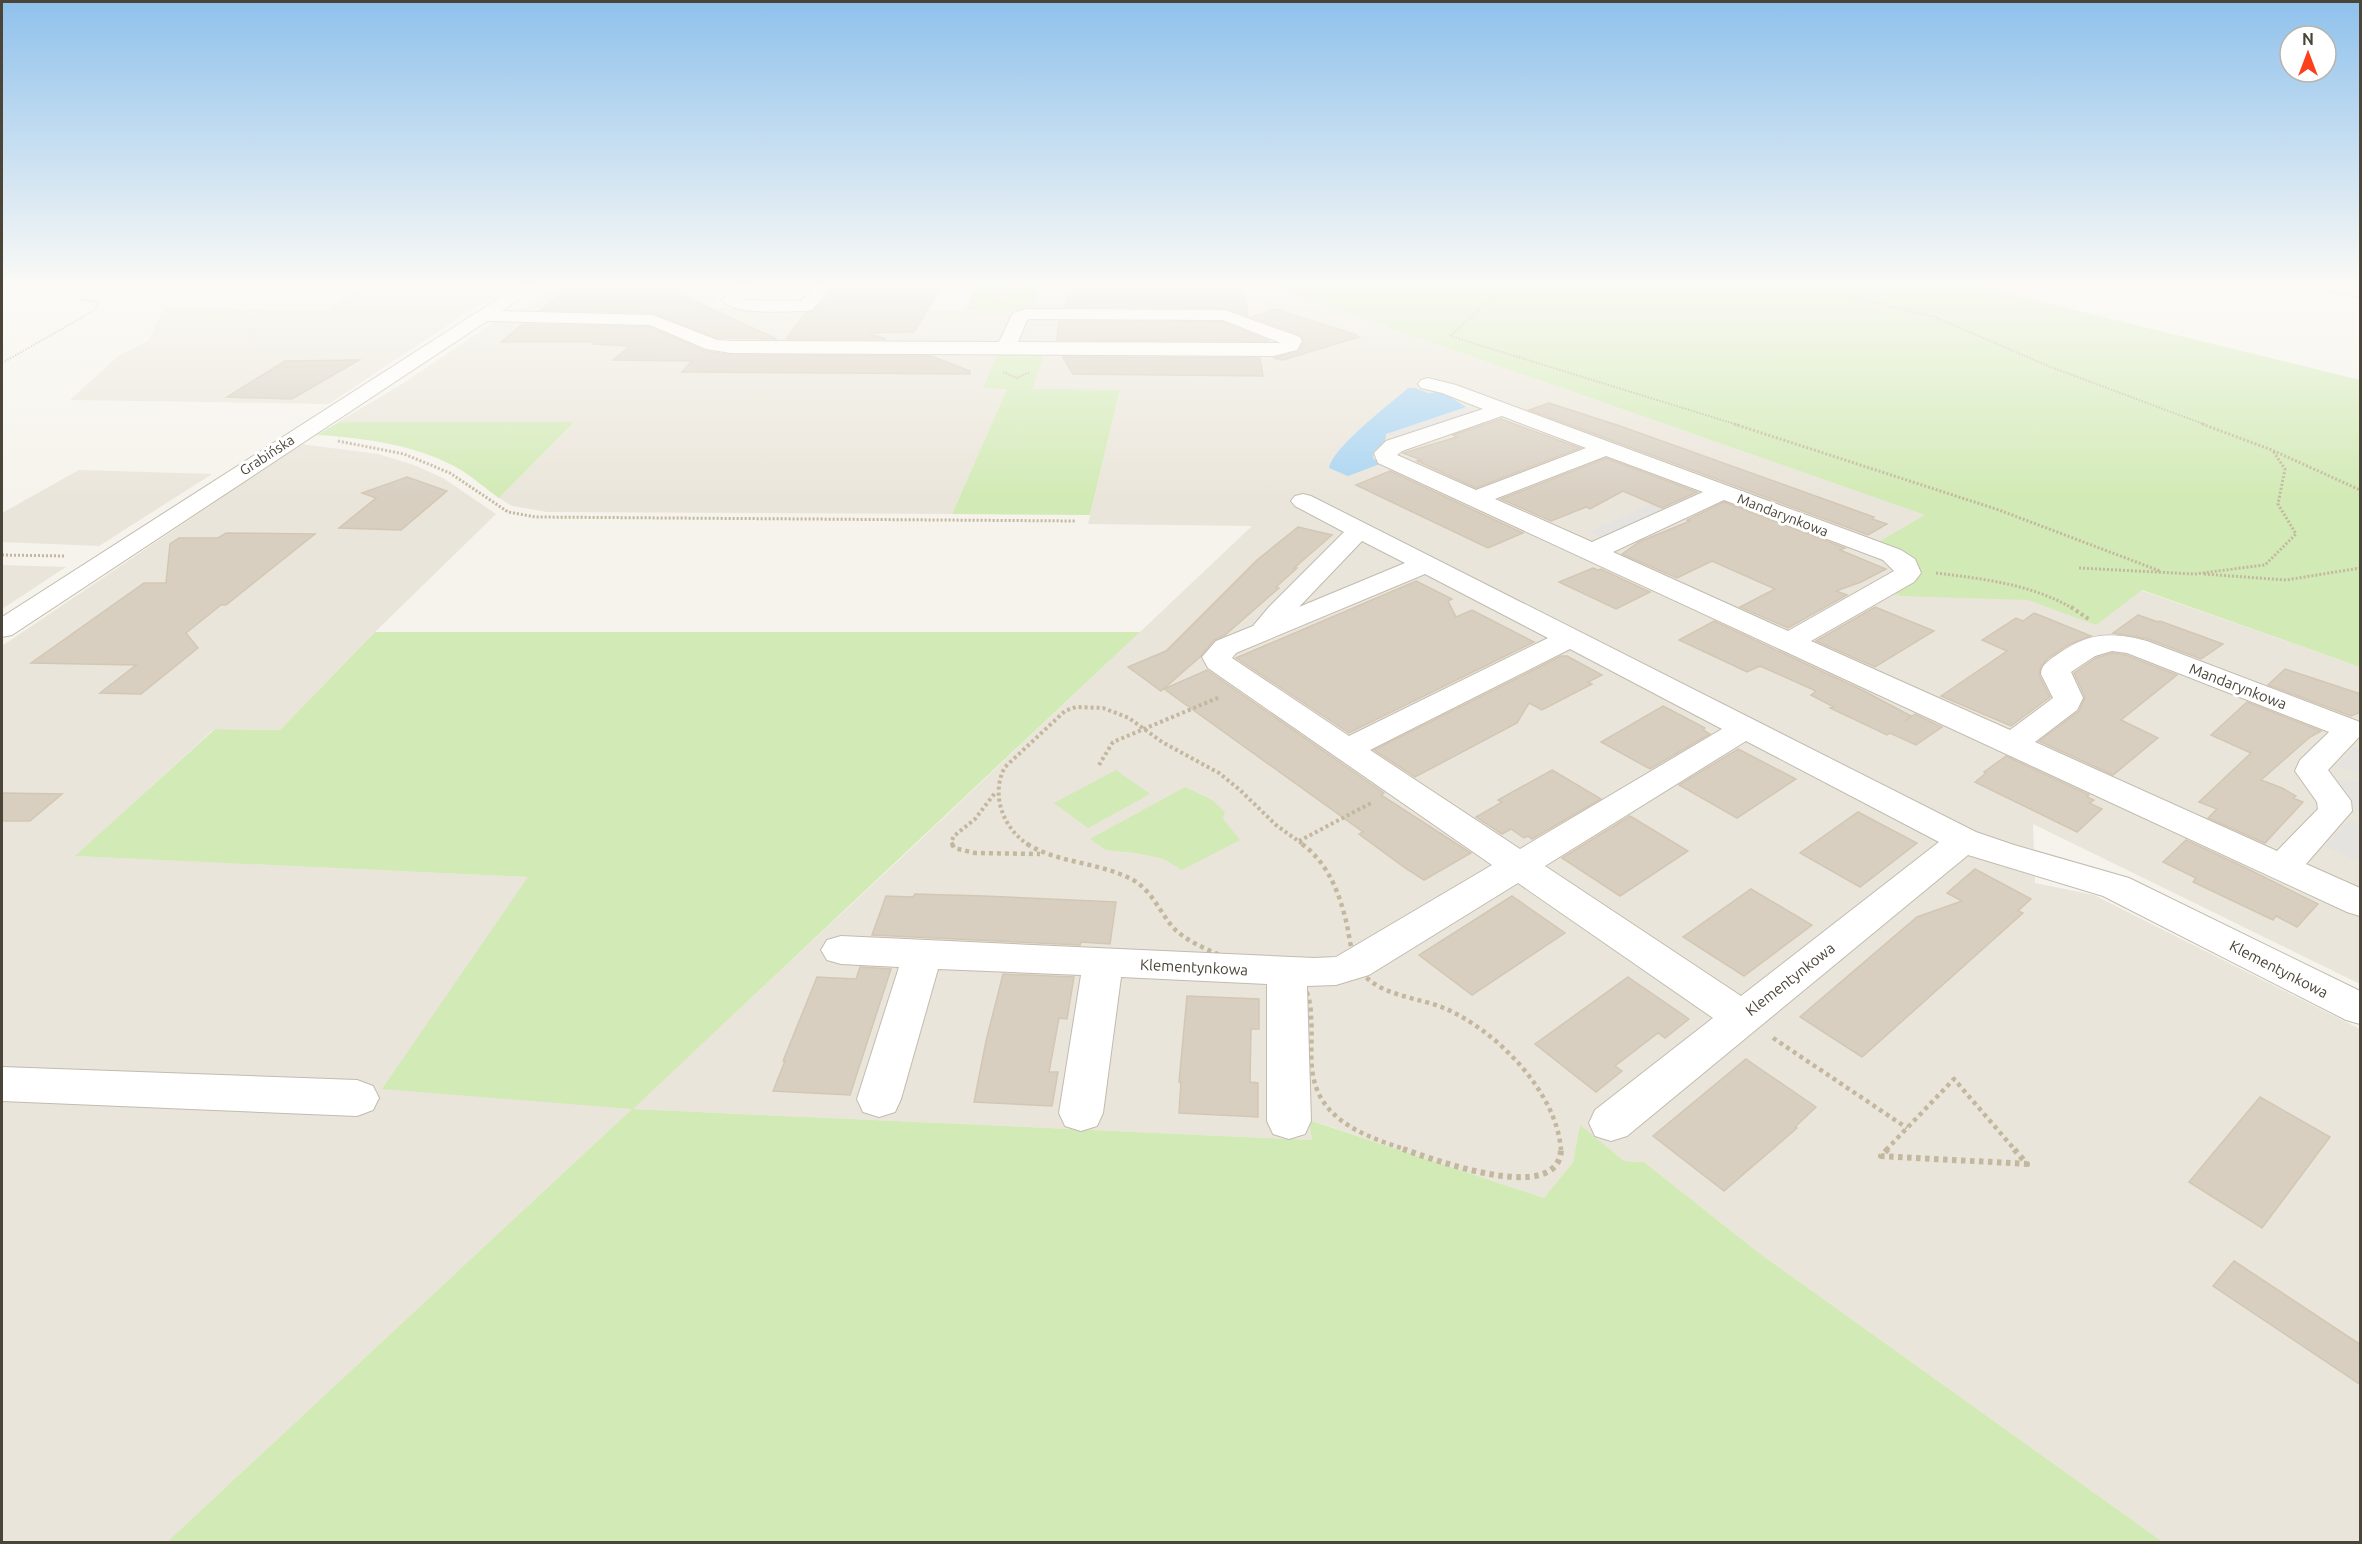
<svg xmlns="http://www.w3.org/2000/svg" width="2362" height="1544" font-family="Ubuntu,sans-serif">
<rect width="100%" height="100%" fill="#f6f3ec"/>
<g fill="#eae5da">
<polygon points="368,283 517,283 467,312 329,404 70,400 118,356 148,341 164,308 327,310"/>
<polygon points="556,283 734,283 706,308 966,310 978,283 1262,283 2360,667 2360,984 2033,824 2035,883 2094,895 2360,1029 2360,1542 2163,1542 1759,1253 1644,1162 1624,1161 1580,1126 1573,1162 1544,1198 1310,1120 1312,1140 632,1109 167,1542 2,1542 2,646 301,444 378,454 414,465 443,478 496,514 375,632 280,730 214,729 76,856 528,877 632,1109 898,861 1252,526 1088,524 1120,391 1007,389 952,514 547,512 512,506 499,498 574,422 338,422 402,384 496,321 510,313 515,313 553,288 549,287"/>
<polygon points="2293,283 2360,283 2360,296"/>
<polygon points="79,470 212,474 99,546 2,542 2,513"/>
<polygon points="2,565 66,567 2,609"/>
</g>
<g fill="#d2eab5">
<polygon points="978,283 1040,283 1033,309 966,310"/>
<polygon points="1262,283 1964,283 2360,380 2360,667 2142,590 2096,625 2028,600 1901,596 1894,593 1916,579 1919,575 1875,544 1925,515"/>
<polygon points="998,354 1044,354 1032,389 1120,390 1090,515 952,514 1007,389 983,388"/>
<path d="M 339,422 L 574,422 L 499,498 C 486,489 474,478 461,470 C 419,445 365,438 317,435 Z"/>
<polygon points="375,632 1140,632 633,1109 1312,1140 1309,1120 1544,1198 1573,1162 1580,1125 1624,1161 1644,1162 1759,1253 2163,1542 167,1542 632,1109 382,1089 528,877 75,856 215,729 280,730"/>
<polygon points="1116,770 1150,794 1088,828 1054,803"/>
<polygon points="1185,787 1212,800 1225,812 1223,819 1240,840 1182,870 1164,859 1137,853 1106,850 1090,839"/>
</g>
<g fill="#e5e3e0">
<polygon points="1466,407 1478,412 1398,439 1386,434"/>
<polygon points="1683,490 1699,497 1605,539 1588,532"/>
<polygon points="2354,747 2360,750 2360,775 2336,766"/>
<polygon points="2329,779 2360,782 2360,811 2354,811 2351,804"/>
<polygon points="2349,820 2360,824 2360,857 2357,861 2325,847"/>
</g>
<path fill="#a9d4f2" d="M 1408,388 L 1415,388 L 1428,393 L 1443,392 L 1466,407 L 1386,434 L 1385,442 L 1374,451 L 1373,458 L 1380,464 L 1348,476 L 1329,468 C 1334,446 1389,405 1408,388 Z"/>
<g fill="#d8cfc1" stroke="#d3c7b4" stroke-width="1.5">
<polygon points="575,283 632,283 620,291 675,292 777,339 717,338 653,313 541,310"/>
<polygon points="836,286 941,287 914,332 868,333 886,339 786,339 806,313 814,311"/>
<polygon points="1077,293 1243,294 1243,297 1245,298 1248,316 1225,308 1065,307 1069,296"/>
<polygon points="1275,309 1357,335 1355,335 1359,337 1283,360 1273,358 1298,352 1304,342 1301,335 1251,317"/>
<polygon points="1059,321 1223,322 1269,341 1057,340"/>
<polygon points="523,324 650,327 705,351 731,355 931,356 970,371 970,374 682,372 692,361 613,360 630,346 593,344 594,342 501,342"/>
<polygon points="1063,357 1260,358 1263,376 1073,374"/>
<polygon points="359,360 292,399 227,397 285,361"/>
<polygon points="1549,403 1620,426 1874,517 1872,519 1887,524 1868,535 1529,410"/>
<polygon points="1501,419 1580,448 1476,488 1417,461 1421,460 1403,453 1457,437 1453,435"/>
<polygon points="1606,458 1697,492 1662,508 1623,491 1590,509 1586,507 1551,521 1501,499"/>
<polygon points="1390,471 1523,533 1488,548 1356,485"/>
<polygon points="407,477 447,491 401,530 339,528 376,498 362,493"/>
<polygon points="1724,502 1845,548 1840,550 1886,569 1861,582 1836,591 1847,595 1788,628 1740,607 1775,589 1712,561 1677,578 1622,554 1639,542 1690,521 1687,520"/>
<polygon points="1298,527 1332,535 1294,568 1297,568 1276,587 1279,588 1225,635 1214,640 1200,657 1161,691 1128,667 1166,651 1257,560"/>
<polygon points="226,533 315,534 226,605 221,605 186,633 198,648 141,694 100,693 136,665 31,663 144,583 166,583 170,544 179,538 218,538"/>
<polygon points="1593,568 1598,570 1601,569 1650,592 1616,609 1559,582"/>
<polygon points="1416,581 1452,599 1448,601 1456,617 1472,610 1534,642 1349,733 1236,658"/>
<polygon points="1875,607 1934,631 1875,667 1816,641"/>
<polygon points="2034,613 2091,636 2068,645 2048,658 2041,666 2039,675 2050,697 2011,726 1941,696 2007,651 1982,640 2016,618 2023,621"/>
<polygon points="2138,615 2158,622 2160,621 2223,644 2201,659 2148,639 2113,633"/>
<polygon points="1714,621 1862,690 1911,716 1905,721 1915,714 1942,727 1916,745 1890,733 1887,735 1830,708 1834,707 1811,695 1816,691 1760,666 1747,672 1679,640"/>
<polygon points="2112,653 2126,655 2177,675 2121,720 2158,738 2113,775 2039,741 2079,711 2085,697 2074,673 2096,658"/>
<polygon points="1561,656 1567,656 1602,675 1588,682 1592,684 1542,710 1529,703 1517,723 1415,777 1374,750"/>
<polygon points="2285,669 2361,694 2361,712 2351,716 2268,685"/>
<polygon points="1207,670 1384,793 1381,795 1471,853 1424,880 1405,868 1359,834 1363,832 1164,689"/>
<polygon points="2247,702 2321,731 2310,737 2261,780 2282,788 2296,796 2293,798 2303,802 2265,843 2208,818 2217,809 2199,802 2251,753 2211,735"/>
<polygon points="1663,706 1705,728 1703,730 1710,734 1650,769 1601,742"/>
<polygon points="1738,749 1796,779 1737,818 1679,785"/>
<polygon points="2006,756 2089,795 2087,797 2094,800 2089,803 2102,809 2077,832 1975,782 1986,773 1984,772"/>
<polygon points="1552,770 1601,799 1532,839 1528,836 1524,838 1511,829 1502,834 1476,817 1502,802 1498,800"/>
<polygon points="2,793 62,794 30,821 2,821"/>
<polygon points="1858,812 1917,843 1860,887 1800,853"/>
<polygon points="1630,816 1688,851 1620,896 1562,858"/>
<polygon points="2186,840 2244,867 2318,904 2297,927 2276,916 2273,920 2193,882 2196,878 2163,862"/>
<polygon points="1975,869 2031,899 2018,911 2023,913 1862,1057 1800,1017 1917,917 1962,901 1947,893"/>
<polygon points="1751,889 1812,925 1744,976 1683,937"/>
<polygon points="915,894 984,896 1116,902 1110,944 1081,942 1080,945 872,935 886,896 913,897"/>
<polygon points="1512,896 1565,933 1472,995 1419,955"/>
<polygon points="860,967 891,969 850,1095 773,1091 785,1061 783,1061 817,977 856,979"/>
<polygon points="1003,974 1074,977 1067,1019 1059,1018 1049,1072 1058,1072 1052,1106 974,1102 986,1041"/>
<polygon points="1628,977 1689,1019 1665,1038 1658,1033 1615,1066 1622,1071 1596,1092 1535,1044"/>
<polygon points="1187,996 1259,999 1259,1029 1251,1029 1250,1082 1258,1083 1258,1117 1179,1113 1181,1082 1179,1082"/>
<polygon points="1746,1059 1816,1107 1795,1127 1797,1128 1724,1191 1653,1136"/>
<polygon points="2260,1097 2330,1137 2262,1228 2189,1182"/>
<polygon points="2234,1261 2361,1345 2361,1385 2213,1286"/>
</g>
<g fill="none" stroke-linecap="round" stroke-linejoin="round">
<g stroke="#c2bbae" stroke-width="2">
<g id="minor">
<path d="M 523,283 L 542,283 L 502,311 L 653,315 L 717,340 L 731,341 L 999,342 L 1013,313 L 1027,309 L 1225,310 L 1300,337 L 1302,341 L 1297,350 L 1273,356 L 731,353 L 706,349 L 650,325 L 487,321 L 12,635 L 2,637 L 2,617 ZM 1029,319 L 1223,320 L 1281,343 L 1018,342 L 1027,320 Z"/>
<path d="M 739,283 L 756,283 L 742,299 L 745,300 L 801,301 L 818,283 L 835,283 L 812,310 L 806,311 C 786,311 735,316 722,300 Z"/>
<path d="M 1428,378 L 1456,385 L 1901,550 L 1915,559 L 1921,573 L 1914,582 L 1811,641 L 2010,730 L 2053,698 L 2041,674 C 2041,664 2051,659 2058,654 C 2090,632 2111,632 2147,641 L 2360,722 L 2360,736 L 2328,770 L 2351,801 L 2352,811 L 2306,864 L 2360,888 L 2360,916 L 2347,912 L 1378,463 L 1374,453 L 1386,441 L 1483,409 L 1442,393 L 1421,388 L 1418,384 L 1421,380 ZM 1502,416 L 1586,448 L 1476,490 L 1397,455 L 1402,451 ZM 1606,456 L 1703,492 L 1592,542 L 1495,499 ZM 1724,500 L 1883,560 L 1894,571 L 1788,631 L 1613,552 ZM 2112,651 L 2127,653 L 2329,732 L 2300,760 L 2295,771 L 2317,802 L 2318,809 L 2277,851 L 2035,742 L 2077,710 L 2083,698 L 2071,672 L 2095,656 Z"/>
<path d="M 1303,494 L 1311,496 L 1976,832 L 2014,845 L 2129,878 L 2360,991 L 2360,1024 L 2346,1020 L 2103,896 L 1968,855 L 1627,1136 L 1611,1141 L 1595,1136 L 1589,1123 L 1595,1110 L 1713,1018 L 1518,883 L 1369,975 L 1336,985 L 1307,986 L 1311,1121 L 1305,1134 L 1289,1139 L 1273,1134 L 1267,1121 L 1267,984 L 1121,977 L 1103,1113 L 1097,1126 L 1081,1131 L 1065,1126 L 1059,1113 L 1081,975 L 938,969 L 901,1099 L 895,1112 L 879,1117 L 863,1112 L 857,1099 L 899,967 L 841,964 L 827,960 L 821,950 L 827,940 L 841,936 L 1314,958 L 1336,957 L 1492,865 L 1208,668 L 1202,657 L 1216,641 L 1253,626 L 1269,607 L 1344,532 L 1295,506 L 1291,501 L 1295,496 ZM 1362,541 L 1405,563 L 1299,607 ZM 1425,574 L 1548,638 L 1349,736 L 1232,658 L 1236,653 ZM 1570,649 L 1722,729 L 1520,849 L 1370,750 ZM 1746,741 L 1939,842 L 1741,996 L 1545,866 Z"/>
<polygon points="2,1067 357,1080 373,1086 379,1098 373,1110 357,1116 2,1101"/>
</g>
</g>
<g stroke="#c4b79f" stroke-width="2" stroke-dasharray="1.5 1.5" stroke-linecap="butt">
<polyline points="1790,283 1935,317 2048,366 2206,425"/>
<polyline points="2284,283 2360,298"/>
<polyline points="1004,286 1014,289 1012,293 1015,294"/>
<polyline points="1014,289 1025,286"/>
<polyline points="1001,303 995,300 996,296 1010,293"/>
<polyline points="1450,336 1738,425"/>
<polyline points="1450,336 1509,283"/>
<polyline points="2,363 95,310 98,302 75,298"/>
<polyline points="1003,372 1017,378 1030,372"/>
</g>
<g stroke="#c4b79f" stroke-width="3" stroke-dasharray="2 2" stroke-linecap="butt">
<polyline points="1734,424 1999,510 2160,571"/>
<polyline points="2202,424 2272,450 2360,490"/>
<polyline points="338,441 404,454 450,473 508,512 536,517 1076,521"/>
<polyline points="2,555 64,556"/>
<polyline points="2079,568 2194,574 2265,565 2296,534 2278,504 2285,469 2273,451"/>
<path d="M 1936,573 C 1984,579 2031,584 2074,609"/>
<polyline points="2204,574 2286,580 2360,568"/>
</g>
<g stroke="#c4b79f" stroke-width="4" stroke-dasharray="3 3" stroke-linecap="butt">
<polyline points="2071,607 2090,620"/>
<polyline points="1099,765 1113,742 1220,697"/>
<polyline points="1299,841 1373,802"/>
<polyline points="953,845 951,842 954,836 975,819 995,793"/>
<path d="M 1029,845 C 1003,829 990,794 1005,767 L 1065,711 L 1076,707 L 1103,708 L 1129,718 L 1162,742 L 1219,773 L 1240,790 L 1276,825 L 1304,845"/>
</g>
<g stroke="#c4b79f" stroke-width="4.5" stroke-dasharray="4 4" stroke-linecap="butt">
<polyline points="952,844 954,848 975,853 1040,854"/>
<path d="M 1027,844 C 1060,864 1100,862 1133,880 C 1151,890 1159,910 1171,925 C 1180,936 1192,942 1204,948 C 1217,954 1229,959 1243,962 C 1262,966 1282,965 1298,979 C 1308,988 1311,1004 1311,1017 C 1313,1037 1309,1060 1314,1080 C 1324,1123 1370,1138 1407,1150"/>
<path d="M 1302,844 C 1328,863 1340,894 1347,925 C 1351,945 1352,965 1368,979 C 1389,997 1420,998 1444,1008 C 1496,1030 1557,1092 1561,1150"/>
<polyline points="1773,1038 1907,1128"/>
<polyline points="1886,1150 1954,1079 2015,1150"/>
</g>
<g stroke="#c4b79f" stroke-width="6" stroke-dasharray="4.5 4.5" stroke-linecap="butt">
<path d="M 1403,1149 C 1432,1159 1560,1207 1561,1149"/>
<polyline points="1888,1149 1881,1156 2027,1164 2014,1149"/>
</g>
<use href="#minor" fill="#fff" fill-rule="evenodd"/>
</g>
<linearGradient id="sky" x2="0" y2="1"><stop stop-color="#8fc1ec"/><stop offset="0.57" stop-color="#fbfaf6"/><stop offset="1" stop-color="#fbfaf6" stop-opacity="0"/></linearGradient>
<rect width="2362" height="499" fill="url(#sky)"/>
<g text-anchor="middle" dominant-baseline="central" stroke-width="6" stroke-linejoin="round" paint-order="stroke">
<g font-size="14" fill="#4b4439" stroke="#fff">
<text transform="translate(267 455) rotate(-33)">Grabińska</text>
<text transform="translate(1783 515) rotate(21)">Mandarynkowa</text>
</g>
<g font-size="15" fill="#4b4439" stroke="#fff">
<text transform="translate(2238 686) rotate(21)">Mandarynkowa</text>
<text transform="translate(1194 967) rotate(3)">Klementynkowa</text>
<text transform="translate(2279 969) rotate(27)">Klementynkowa</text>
<text transform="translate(1790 979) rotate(-38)">Klementynkowa</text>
</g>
</g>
<rect width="2362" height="1544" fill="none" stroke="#4b4439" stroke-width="6"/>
<g transform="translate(2308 54)"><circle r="28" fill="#ffffff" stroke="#b7b4b0" stroke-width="1.5"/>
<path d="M0-4.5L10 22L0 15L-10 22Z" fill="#fc3f1d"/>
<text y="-9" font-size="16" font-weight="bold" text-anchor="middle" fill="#4b4439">N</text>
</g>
</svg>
